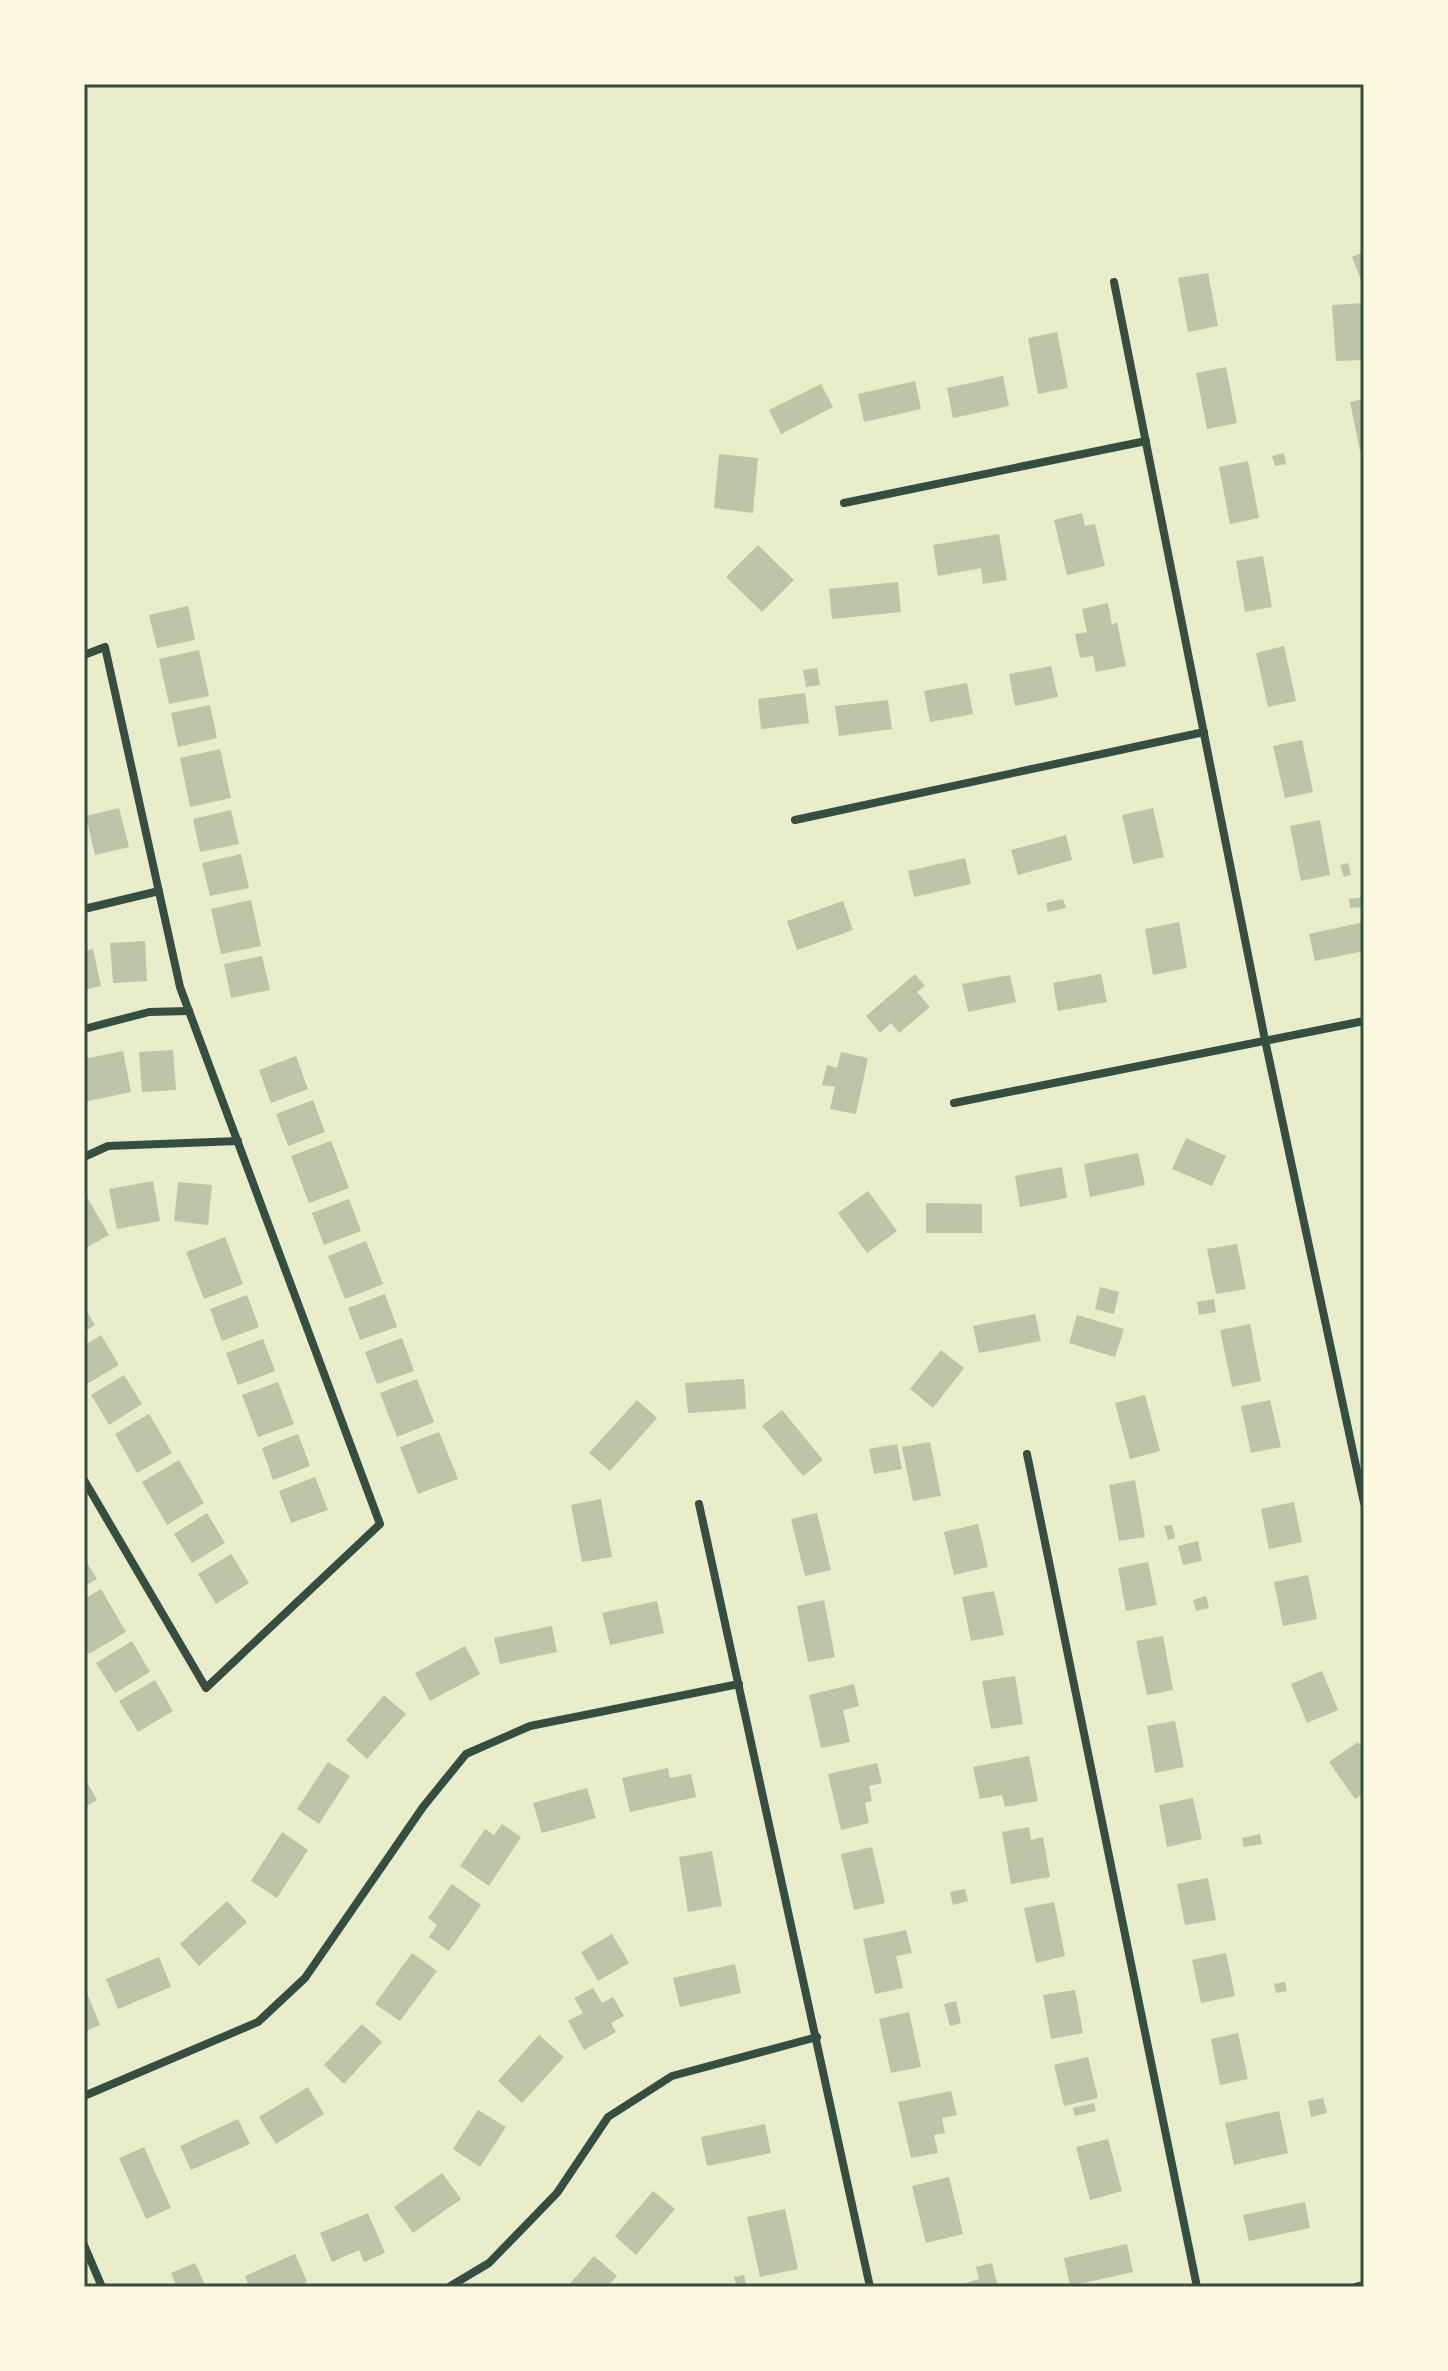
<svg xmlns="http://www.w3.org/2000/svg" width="1448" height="2371" font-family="Karla,sans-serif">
<rect width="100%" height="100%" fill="#e9edc9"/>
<g fill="#bcc5a7">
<polygon points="1364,252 1364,287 1352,257"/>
<polygon points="1208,273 1218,326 1188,332 1178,278"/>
<polygon points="1364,303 1364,360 1336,361 1332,305"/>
<polygon points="1057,332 1068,388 1038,394 1028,338"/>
<polygon points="1226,367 1237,423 1207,429 1196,373"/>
<polygon points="1003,376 1009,406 953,418 947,388"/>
<polygon points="915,381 921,409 864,422 858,394"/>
<polygon points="821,384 833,407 781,434 769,410"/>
<polygon points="1364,399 1364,450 1360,451 1350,402"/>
<polygon points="1284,453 1286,464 1275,466 1272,456"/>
<polygon points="719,454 758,458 753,513 714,508"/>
<polygon points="1248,461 1259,518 1230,524 1219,467"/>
<polygon points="1082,513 1085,526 1095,524 1105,566 1067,575 1054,520"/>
<polygon points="999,534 1007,580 983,584 981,568 938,576 933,545"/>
<polygon points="758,545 794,580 762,612 726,577"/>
<polygon points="1263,556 1272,607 1245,612 1236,561"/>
<polygon points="898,582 901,612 832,619 829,589"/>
<polygon points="1108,603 1112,625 1117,622 1126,666 1096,672 1093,656 1080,658 1075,634 1087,632 1082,609"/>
<polygon points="188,606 195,640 157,648 149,615"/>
<polygon points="1284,646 1296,701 1268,707 1256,653"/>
<polygon points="199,650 209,696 169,704 159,659"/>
<polygon points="1051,666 1058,697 1015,706 1009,674"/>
<polygon points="817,668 820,685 806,687 803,670"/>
<polygon points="967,683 973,714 930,722 924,691"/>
<polygon points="805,693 809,723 761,729 758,699"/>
<polygon points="888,700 892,729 839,736 835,706"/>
<polygon points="210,705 217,738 178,747 171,713"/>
<polygon points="1302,740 1313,792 1285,798 1273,746"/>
<polygon points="220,749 231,798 190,807 180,758"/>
<polygon points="119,808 129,847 95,855 86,816"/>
<polygon points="1153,808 1164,857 1133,864 1122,815"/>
<polygon points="231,810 239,844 200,852 193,819"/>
<polygon points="1320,820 1330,875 1301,881 1290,826"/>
<polygon points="1066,835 1072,860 1018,875 1011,850"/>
<polygon points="241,854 249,888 210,896 202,863"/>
<polygon points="965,858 971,884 914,897 908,871"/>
<polygon points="1348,863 1351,875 1344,877 1340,865"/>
<polygon points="1363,897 1364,907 1350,908 1349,899"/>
<polygon points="1063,899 1066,908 1048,912 1046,903"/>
<polygon points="251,900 261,946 221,954 211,909"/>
<polygon points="843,901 853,930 797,950 787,921"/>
<polygon points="1179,922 1187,968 1153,975 1145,929"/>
<polygon points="1364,922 1364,951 1315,961 1309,934"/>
<polygon points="145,941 147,981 113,983 110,943"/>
<polygon points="93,949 101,986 84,990 84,951"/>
<polygon points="262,956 270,990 231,998 224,964"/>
<polygon points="915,974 925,986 917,992 930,1007 899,1033 891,1023 880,1033 866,1016"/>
<polygon points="1101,974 1107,1002 1058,1011 1053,983"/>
<polygon points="1010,975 1016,1002 968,1012 962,984"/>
<polygon points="173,1050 176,1090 142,1092 139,1052"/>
<polygon points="123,1051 131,1092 84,1102 84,1059"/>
<polygon points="841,1052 868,1058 856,1114 830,1109 835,1087 822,1085 827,1065 837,1068"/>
<polygon points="296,1056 308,1089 271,1103 259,1070"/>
<polygon points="313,1100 325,1132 288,1146 276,1114"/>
<polygon points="1186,1138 1226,1156 1212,1186 1172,1169"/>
<polygon points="331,1141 349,1188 309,1203 291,1156"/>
<polygon points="1138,1153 1145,1185 1090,1197 1084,1164"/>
<polygon points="1062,1167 1067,1198 1020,1207 1015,1176"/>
<polygon points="153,1181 160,1221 117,1229 109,1189"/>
<polygon points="178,1182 212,1185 208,1225 174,1221"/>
<polygon points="868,1191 897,1231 867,1253 838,1213"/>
<polygon points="87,1197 109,1235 84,1249 84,1199"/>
<polygon points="349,1199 361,1231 324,1245 312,1213"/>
<polygon points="926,1203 982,1204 982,1233 926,1233"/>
<polygon points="225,1237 243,1284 204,1299 186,1252"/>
<polygon points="366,1241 383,1284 345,1299 328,1256"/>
<polygon points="1237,1244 1246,1289 1216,1294 1207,1249"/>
<polygon points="1100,1287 1119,1292 1114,1314 1095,1309"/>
<polygon points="385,1294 397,1327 360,1340 348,1308"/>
<polygon points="247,1295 259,1327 222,1341 210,1309"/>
<polygon points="1214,1299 1216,1312 1199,1315 1197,1302"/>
<polygon points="84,1307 95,1325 84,1332"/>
<polygon points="1035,1314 1041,1341 979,1353 973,1326"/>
<polygon points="1077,1315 1124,1329 1115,1357 1069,1343"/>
<polygon points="1250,1324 1261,1381 1232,1387 1220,1330"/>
<polygon points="101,1335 119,1365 85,1385 84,1346"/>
<polygon points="402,1338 414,1371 377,1384 365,1352"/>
<polygon points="263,1339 275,1371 238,1385 226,1353"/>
<polygon points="941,1350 964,1368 933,1408 910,1389"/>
<polygon points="124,1375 142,1404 109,1425 91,1395"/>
<polygon points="417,1379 434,1422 397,1437 380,1393"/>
<polygon points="744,1379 746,1409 688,1413 685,1383"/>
<polygon points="278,1382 294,1424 258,1437 242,1395"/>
<polygon points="1145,1395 1160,1451 1130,1459 1115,1403"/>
<polygon points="637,1400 657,1418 610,1471 589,1453"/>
<polygon points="1270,1400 1281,1447 1251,1453 1241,1406"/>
<polygon points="782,1410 823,1460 803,1476 762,1426"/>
<polygon points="149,1414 172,1453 137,1473 115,1434"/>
<polygon points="439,1432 458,1479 418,1494 400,1447"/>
<polygon points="298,1434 310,1466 273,1480 262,1448"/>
<polygon points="930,1442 941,1496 913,1501 902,1447"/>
<polygon points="897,1444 902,1469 874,1474 869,1449"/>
<polygon points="179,1460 204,1503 167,1525 142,1482"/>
<polygon points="315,1477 328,1510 291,1523 279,1491"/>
<polygon points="1135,1480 1145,1537 1119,1541 1109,1485"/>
<polygon points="601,1499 612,1557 582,1562 571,1505"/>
<polygon points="1294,1502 1302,1542 1269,1549 1261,1509"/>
<polygon points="207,1513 225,1543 192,1563 174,1534"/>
<polygon points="817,1513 831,1570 805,1576 791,1519"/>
<polygon points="978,1524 988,1567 954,1575 944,1532"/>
<polygon points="1172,1525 1175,1538 1168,1540 1164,1526"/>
<polygon points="1198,1541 1202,1561 1183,1565 1178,1546"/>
<polygon points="231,1554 249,1583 216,1604 198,1574"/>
<polygon points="84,1558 97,1579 84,1587"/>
<polygon points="1148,1562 1157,1605 1126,1611 1118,1568"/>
<polygon points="1308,1575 1317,1619 1283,1626 1274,1582"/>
<polygon points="101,1589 126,1632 89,1654 84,1645 84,1599"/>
<polygon points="994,1591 1004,1635 971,1641 962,1597"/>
<polygon points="1206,1596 1209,1608 1196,1611 1193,1600"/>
<polygon points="824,1600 835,1657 808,1662 797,1606"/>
<polygon points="657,1601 664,1633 610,1645 602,1613"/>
<polygon points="552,1626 557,1652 500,1664 494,1638"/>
<polygon points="1163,1636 1173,1690 1147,1695 1136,1641"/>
<polygon points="132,1641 150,1672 115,1693 96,1663"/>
<polygon points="465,1646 480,1674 430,1701 415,1673"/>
<polygon points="1322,1671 1338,1710 1307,1723 1291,1684"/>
<polygon points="1015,1676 1023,1724 991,1729 982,1681"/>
<polygon points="155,1680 173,1711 138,1732 119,1701"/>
<polygon points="854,1684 859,1706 843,1710 850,1742 821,1748 809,1695"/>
<polygon points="384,1695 406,1714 367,1759 346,1740"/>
<polygon points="1175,1721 1184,1767 1155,1773 1147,1726"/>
<polygon points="1358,1742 1364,1750 1364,1793 1355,1799 1329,1762"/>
<polygon points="1029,1756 1038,1801 1005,1807 1002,1795 980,1799 973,1767"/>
<polygon points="328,1762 350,1776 319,1824 297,1809"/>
<polygon points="877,1763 882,1783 869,1786 872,1801 865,1803 869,1823 841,1830 828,1774"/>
<polygon points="668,1768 670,1778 691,1774 696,1797 630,1812 622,1778"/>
<polygon points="84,1777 97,1800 84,1808"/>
<polygon points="587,1788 596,1818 542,1833 533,1803"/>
<polygon points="1193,1798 1202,1839 1167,1847 1159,1805"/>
<polygon points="502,1824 521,1837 489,1886 460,1866 485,1829 494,1835"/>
<polygon points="1029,1827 1031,1840 1043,1837 1050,1877 1011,1884 1002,1832"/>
<polygon points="282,1832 308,1850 277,1898 251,1881"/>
<polygon points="1260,1834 1262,1844 1244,1847 1242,1838"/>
<polygon points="872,1847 885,1903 854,1910 841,1854"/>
<polygon points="712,1851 722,1906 688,1912 679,1857"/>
<polygon points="1208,1878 1216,1920 1185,1925 1177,1884"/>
<polygon points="452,1884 481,1905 449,1951 429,1937 437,1925 428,1918"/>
<polygon points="965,1889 968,1901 953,1905 950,1892"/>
<polygon points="227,1901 247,1922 199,1966 180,1944"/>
<polygon points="1054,1902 1065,1956 1036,1963 1024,1908"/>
<polygon points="906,1930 912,1953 896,1956 903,1988 875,1994 863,1939"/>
<polygon points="612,1934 629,1963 598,1981 581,1952"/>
<polygon points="412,1953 437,1971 400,2021 375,2004"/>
<polygon points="1226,1953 1235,1996 1201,2003 1192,1960"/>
<polygon points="159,1957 171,1987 118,2009 106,1979"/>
<polygon points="735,1964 741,1993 680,2007 673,1978"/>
<polygon points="1285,1982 1287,1991 1276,1993 1274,1984"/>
<polygon points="84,1986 100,2025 84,2032"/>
<polygon points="593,1988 602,2003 613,1997 624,2016 611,2023 616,2032 584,2050 568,2021 583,2013 574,1998"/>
<polygon points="1075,1990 1083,2033 1051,2039 1043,1995"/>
<polygon points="956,2001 961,2023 950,2026 944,2004"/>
<polygon points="909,2012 921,2067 891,2073 879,2019"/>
<polygon points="362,2024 382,2042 344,2084 324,2065"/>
<polygon points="1238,2033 1248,2079 1220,2085 1211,2039"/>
<polygon points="539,2035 564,2057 522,2103 498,2081"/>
<polygon points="1088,2057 1098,2098 1064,2106 1054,2065"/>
<polygon points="308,2087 324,2114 276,2144 259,2117"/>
<polygon points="951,2091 957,2115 942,2118 945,2133 934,2135 938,2153 911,2158 898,2102"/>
<polygon points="1323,2098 1327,2113 1311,2117 1308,2101"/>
<polygon points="1094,2103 1096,2111 1075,2116 1073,2108"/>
<polygon points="478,2110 506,2127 480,2167 453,2149"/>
<polygon points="1279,2111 1288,2153 1234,2165 1225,2123"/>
<polygon points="238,2119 250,2144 191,2170 180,2146"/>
<polygon points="765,2124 771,2153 707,2166 701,2137"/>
<polygon points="1108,2139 1122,2191 1090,2200 1076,2147"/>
<polygon points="144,2147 171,2208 146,2219 119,2158"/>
<polygon points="442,2173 461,2199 413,2233 394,2207"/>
<polygon points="949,2177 963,2234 926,2243 912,2186"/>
<polygon points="653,2191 675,2209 636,2255 615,2236"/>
<polygon points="1305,2202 1310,2228 1249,2241 1243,2215"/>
<polygon points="785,2209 798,2269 760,2277 747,2217"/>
<polygon points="368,2213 385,2253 364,2262 359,2250 332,2262 320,2233"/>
<polygon points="1127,2244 1133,2272 1070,2286 1064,2258"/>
<polygon points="295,2254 307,2282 296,2287 249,2287 245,2276"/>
<polygon points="594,2256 617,2276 607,2287 567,2287"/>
<polygon points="195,2263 206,2287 177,2287 171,2273"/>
<polygon points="992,2263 998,2287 952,2287 979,2279 976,2267"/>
<polygon points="744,2275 746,2285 737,2287 734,2277"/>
</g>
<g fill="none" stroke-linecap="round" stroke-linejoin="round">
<g stroke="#344e41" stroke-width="8">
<polyline points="1114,282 1265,1040 1364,1503"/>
<polyline points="844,503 1146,441"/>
<polyline points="84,655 105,647 180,987 380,1524 206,1688 84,1480"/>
<polyline points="795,820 1204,732"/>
<polyline points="84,909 159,891"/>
<polyline points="84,1029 149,1012 189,1011"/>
<polyline points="954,1103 1364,1021"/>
<polyline points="84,1157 108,1146 238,1141"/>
<polyline points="1027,1454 1197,2287"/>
<polyline points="699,1504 870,2287"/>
<polyline points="84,2096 258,2022 305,1978 423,1807 466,1754 530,1726 739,1684"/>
<polyline points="84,2245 102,2287"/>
<polyline points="449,2287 489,2263 557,2193 608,2117 672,2076 817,2037"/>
<polyline points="1356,2287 1364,2285"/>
</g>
</g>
<rect width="1448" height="2371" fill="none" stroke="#fefae0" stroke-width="172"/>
<rect x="86" y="86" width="1276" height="2199" fill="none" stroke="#344e41" stroke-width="3"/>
</svg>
